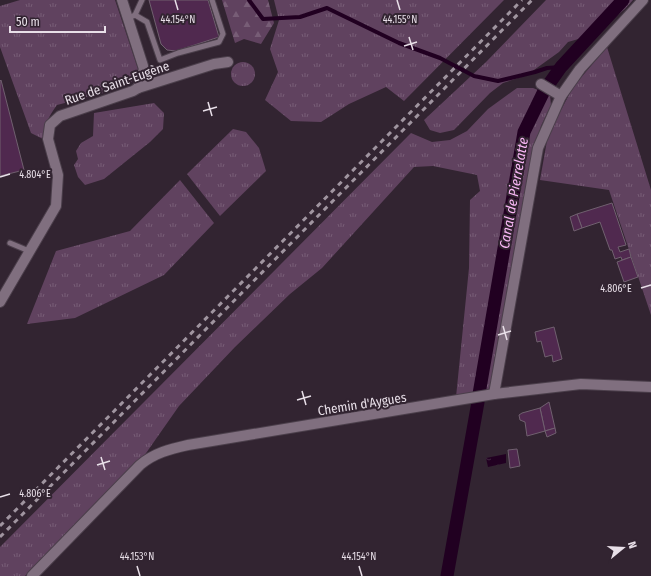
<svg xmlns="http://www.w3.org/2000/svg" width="651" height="576" font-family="'Fira Sans Condensed',sans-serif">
<defs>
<pattern id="grass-tufts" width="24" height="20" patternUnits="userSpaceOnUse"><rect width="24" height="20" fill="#60425f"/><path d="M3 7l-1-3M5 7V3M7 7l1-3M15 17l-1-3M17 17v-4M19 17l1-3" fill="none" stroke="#775d76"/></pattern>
<pattern id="forest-firs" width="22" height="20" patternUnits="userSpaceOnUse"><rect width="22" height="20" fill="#60425f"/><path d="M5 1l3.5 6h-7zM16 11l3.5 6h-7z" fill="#775d76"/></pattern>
<pattern id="water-ripples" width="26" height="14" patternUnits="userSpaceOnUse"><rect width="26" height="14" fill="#210021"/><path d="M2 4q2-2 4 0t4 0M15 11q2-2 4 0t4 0" fill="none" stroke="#412541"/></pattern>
</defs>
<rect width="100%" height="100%" fill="#322431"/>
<g fill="url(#grass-tufts)">
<path d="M 20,0 L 115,0 L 138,69 L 131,83 L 115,90 L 57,105 C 49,116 44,125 43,139 L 31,133 L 0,47 L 0,6 Z"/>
<polygon points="274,0 504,0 404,101 386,87 349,104 321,122 291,121 265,100 278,72 270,49 279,20"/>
<polygon points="546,0 633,0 625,9 592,35 568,42 559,52 527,75 503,83 490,93 454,130 440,133 430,130 424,120 486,62"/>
<polygon points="607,47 651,190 651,315 609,190 540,180 548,135 573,87"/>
<circle cx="243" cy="74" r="12"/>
<polygon points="517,88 533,88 550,95 551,105 541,126 531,160 507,291 492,389 456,397 469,268 470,200 480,191 477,175 433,166 414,167 322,268 290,294 235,347 179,406 144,456 25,576 0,576 0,547 411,133 432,142 450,140 467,131 488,109"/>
<polygon points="154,103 164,113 163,129 150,142 104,179 85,185 78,177 74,165 78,159 76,151 81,143 93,136 94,113"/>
<polygon points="233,129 246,132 259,148 266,171 220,216 187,174"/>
<polygon points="180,180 214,223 164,275 75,318 27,324 56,251 130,231"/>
</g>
<polygon fill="url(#forest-firs)" points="222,0 268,0 274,23 261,44 244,39 235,43"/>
<polygon fill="url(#water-ripples)" points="506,454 506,463 488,467 486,458"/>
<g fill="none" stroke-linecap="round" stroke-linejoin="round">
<polyline stroke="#210021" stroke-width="4" points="249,0 263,19 300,17 327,8 399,43 440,58 474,76 498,81 535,72 547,68 561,67"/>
<g stroke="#210021" stroke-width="13">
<polyline points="479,394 524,132 544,91 561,67 623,0"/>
<polyline points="447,576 478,402"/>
</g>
</g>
<g fill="#50294f" stroke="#70606f">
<polygon points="149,0 208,0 219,37 176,51 167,50 161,44"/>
<polygon points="1,80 24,170 0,176 0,81"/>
<polygon points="612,203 626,245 618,247 620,252 629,249 631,257 622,260 621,257 615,259 612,250 610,250 600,222 582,228 577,214"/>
<polygon points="577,214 582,228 574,231 570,217"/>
<polygon points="631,257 638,277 624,282 617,262"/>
<polygon points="554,327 562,359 553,362 552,355 545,357 541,341 537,342 535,332"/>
<polygon points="549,402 555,428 545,431 540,408"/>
<polygon points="540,408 545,431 527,436 525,422 520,420 519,415 522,413"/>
<polygon points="555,428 556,433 547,437 545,431"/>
<polygon points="517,449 520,466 510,468 508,450"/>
</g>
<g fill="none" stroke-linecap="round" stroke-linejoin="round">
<g stroke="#4b3f4b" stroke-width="7">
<g id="lane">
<polyline points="135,15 147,22 160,60 178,53 219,42 223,34 212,0"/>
<polyline points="133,16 135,15 142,0"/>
<polyline points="10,243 29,251"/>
</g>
</g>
<g stroke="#4b3f4b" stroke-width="12">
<g id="street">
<polyline points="122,0 144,69 138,88"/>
<polyline points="561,96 580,69 643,0"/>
<polyline points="0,302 56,206 58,175 48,139 50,125 60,116 133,91 138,88 214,64 228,62"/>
<polyline points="494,394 538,148 561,96 541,84"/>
<path d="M 32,576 L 140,465 C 154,453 170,449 188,445 L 494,394 L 581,384 L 651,387"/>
</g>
</g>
<use href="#lane" stroke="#806f7f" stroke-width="5"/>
<use href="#street" stroke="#806f7f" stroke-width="10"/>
<g stroke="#a095a0" stroke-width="3" stroke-dasharray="5 5" stroke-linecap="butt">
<polyline points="0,526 522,0"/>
<polyline points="0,537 532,0"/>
</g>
</g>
<path fill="none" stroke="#e8dfe8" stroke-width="1.5" d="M 175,0 L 178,10M 397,0 L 400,10M 409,37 L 413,50M 404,46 L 417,42M 208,102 L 212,116M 203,111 L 217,107M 0,177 L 10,174M 641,288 L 651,285M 503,326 L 507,340M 498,335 L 511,331M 302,391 L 306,405M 297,400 L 311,396M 101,457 L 105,470M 97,465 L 110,461M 0,497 L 10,494M 137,566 L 140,576M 359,566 L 362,576"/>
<g text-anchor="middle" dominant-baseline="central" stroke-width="4" stroke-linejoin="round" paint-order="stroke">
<g font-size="13" fill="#e8dfe8" stroke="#322431">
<text transform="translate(117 83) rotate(-19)">Rue de Saint-Eugène</text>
<text transform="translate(362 404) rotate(-9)">Chemin d'Aygues</text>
</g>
<g font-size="14" font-style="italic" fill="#fab8f7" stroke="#322431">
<text transform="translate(514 193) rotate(-80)">Canal de Pierrelatte</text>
</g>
</g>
<g font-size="10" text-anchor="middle" fill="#e8dfe8" stroke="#322431" stroke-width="4" stroke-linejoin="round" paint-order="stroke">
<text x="178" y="23">44.154°N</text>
<text x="400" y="23">44.155°N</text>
<text x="35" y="178">4.804°E</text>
<text x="616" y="292">4.806°E</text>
<text x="35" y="497">4.806°E</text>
<text x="137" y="560">44.153°N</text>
<text x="359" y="560">44.154°N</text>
</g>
<g transform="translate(623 548) rotate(72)" stroke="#322431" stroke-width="3" paint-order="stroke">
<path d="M0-3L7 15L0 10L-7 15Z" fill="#e8dfe8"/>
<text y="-6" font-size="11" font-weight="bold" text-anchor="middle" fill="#e8dfe8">N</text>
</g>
<path d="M10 26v6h95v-6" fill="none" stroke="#e8dfe8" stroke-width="2"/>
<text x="16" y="26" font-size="12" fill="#e8dfe8" stroke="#322431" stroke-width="3" paint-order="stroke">50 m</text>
</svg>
